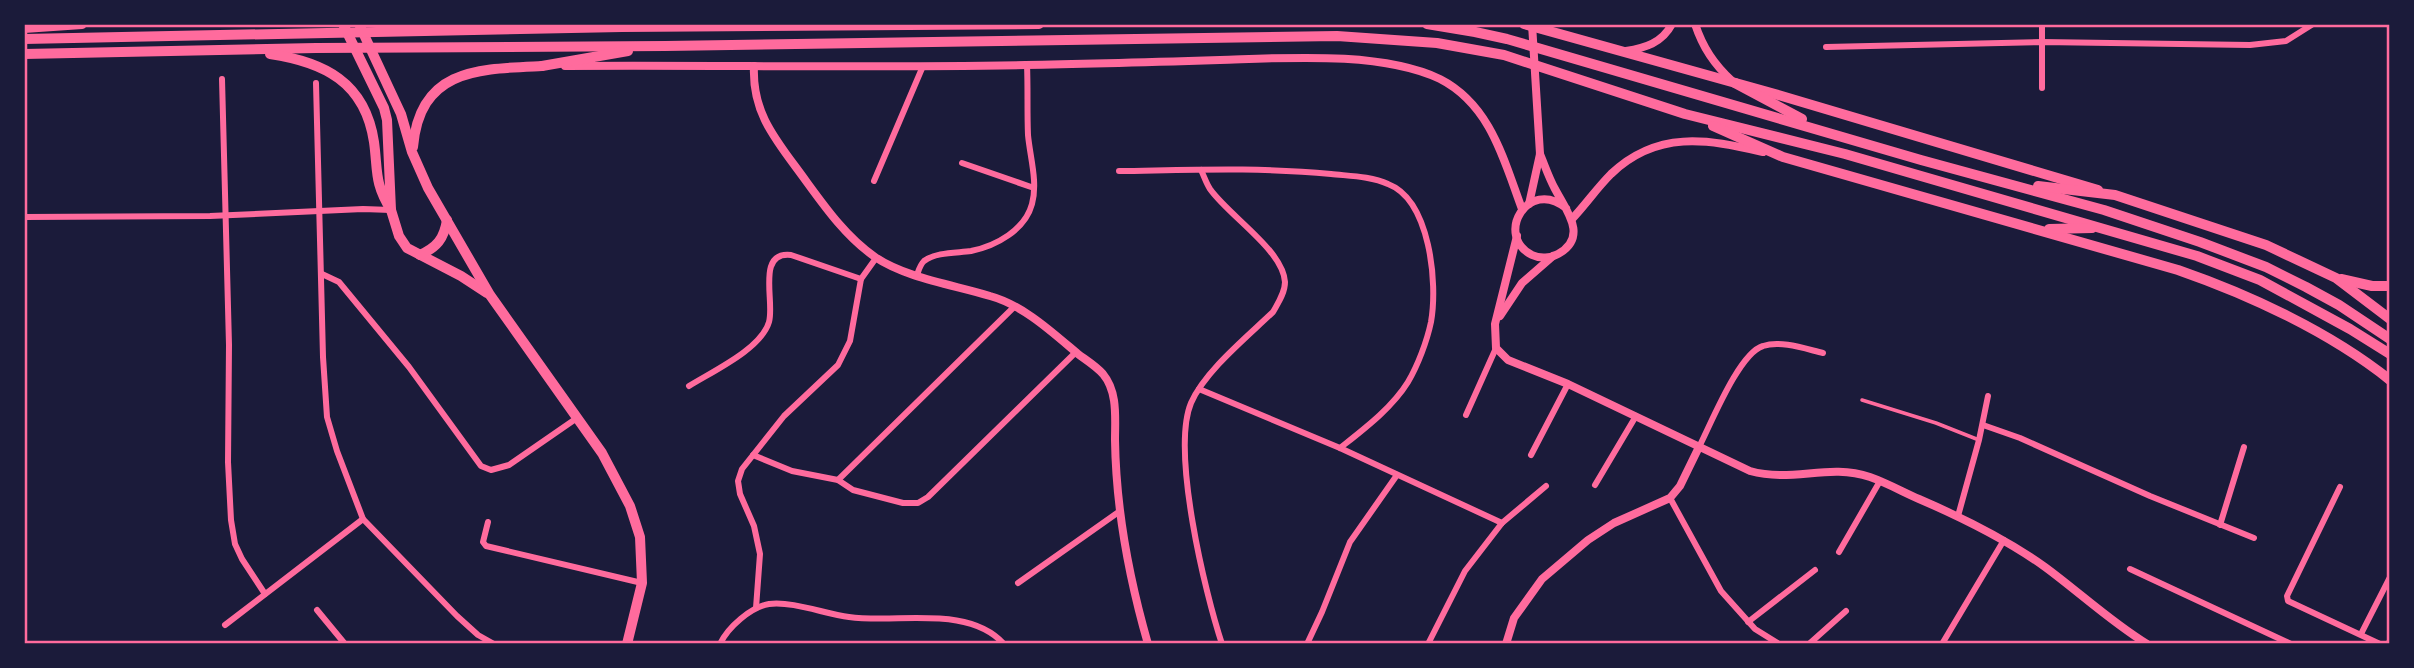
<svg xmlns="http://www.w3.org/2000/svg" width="2414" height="668" font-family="'Exo 2',sans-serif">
<rect width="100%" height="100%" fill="#1b1b3a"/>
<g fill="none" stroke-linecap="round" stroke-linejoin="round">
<polyline stroke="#ff6b9d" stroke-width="3.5" points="1862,400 1936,423 1979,440"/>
<g stroke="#ff6b9d" stroke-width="6">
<polyline points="1826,47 2042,42 2250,45 2286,41 2313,24"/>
<polyline points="222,79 229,345 228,462 231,520 235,544 242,559 265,594"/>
<polyline points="316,83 323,357 327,417 337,451 363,519 457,616 478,635 494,644"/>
<polyline points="2042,88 2042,24"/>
<polyline points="962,163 1034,188"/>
<path d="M 1201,170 C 1204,176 1206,183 1210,189 C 1229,216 1283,250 1285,282 C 1285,293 1278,303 1273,312 C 1247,337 1205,371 1191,403 C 1171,451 1205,593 1222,644"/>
<path d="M 1119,171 C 1190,170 1260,167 1331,174 C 1349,176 1371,176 1388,184 C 1430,200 1438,283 1431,322 C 1427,341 1418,365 1408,382 C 1392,408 1364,429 1340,448"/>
<polyline points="874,181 923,66"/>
<polyline points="24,217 210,216 363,209 391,210"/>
<polyline points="322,274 339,282 409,367 481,466 491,470 509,465 577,418"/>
<path d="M 917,275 C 919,269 920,265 924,261 C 936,252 957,253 971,251 C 996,246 1025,230 1032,204 C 1038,182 1030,157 1028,135 C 1027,111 1028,88 1027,65"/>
<path d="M 689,386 C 713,371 761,349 769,322 C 775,302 756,251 791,255 L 861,279"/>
<polyline points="1199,389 1340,448 1502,523"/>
<polyline points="1466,415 1496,348"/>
<polyline points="1983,425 2020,438 2150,496 2254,538"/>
<path d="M 1699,447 C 1711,424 1739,353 1763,346 C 1781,340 1806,349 1823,353"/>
<polyline points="753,455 792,471 838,480 853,490 903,503 918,503 928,497 1076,352"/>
<polyline points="1531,455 1568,384"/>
<polyline points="838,480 1014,307"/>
<polyline points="1595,485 1636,416"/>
<polyline points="2340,487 2287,596 2288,601 2380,644"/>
<polyline points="1670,498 1721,591 1755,629 1779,644"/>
<polyline points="1958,516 1979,440 1988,396"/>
<polyline points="488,522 483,542 486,546 642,583"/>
<polyline points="2220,525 2244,447"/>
<polyline points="1839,552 1880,481"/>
<polyline points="2130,569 2291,644"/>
<polyline points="1018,583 1120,511"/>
<polyline points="756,608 760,554 754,526 740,494 738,481 742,469 784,416 838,365 850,341 861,279 876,258"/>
<polyline points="317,610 345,644"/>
<polyline points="1748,622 1815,570"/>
<polyline points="225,625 363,519"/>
<polyline points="2361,634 2390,577"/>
<path d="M 720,644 C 728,627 751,607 769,604 C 793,601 825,614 849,617 C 897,624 968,604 1004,644"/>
<polyline points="1307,644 1322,612 1350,542 1397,475"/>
<polyline points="1428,644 1465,571 1502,523 1546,486"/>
<polyline points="1809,644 1846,611"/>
<polyline points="1942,644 2004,540"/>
<polyline points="2387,644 2390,642"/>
</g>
<g stroke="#ff6b9d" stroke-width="8">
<path d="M 1695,24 C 1703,48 1714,64 1732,81"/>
<path d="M 1626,51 C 1645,48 1662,43 1672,24"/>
<path d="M 565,66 C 718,65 871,68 1025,65 C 1090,64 1155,62 1220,60 C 1285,58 1381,51 1440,79 C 1491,105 1504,161 1522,209"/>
<path d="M 754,66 C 752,108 771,134 795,166 C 819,198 841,233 875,257 C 906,278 954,285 990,296 C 1023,305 1052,332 1078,354 C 1086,360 1096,366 1103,374 C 1118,392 1115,418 1115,440 C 1116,509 1129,578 1148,644"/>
<path d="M 1540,154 C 1545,166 1549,178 1555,189 C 1566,210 1589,237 1558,254 C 1551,258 1540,259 1532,255 C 1494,236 1528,177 1566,208"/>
<polyline points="1529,204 1540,154 1532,24"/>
<path d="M 1572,219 C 1586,204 1597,188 1611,174 C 1657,130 1707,139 1763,152"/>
<path d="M 1517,236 L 1495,324 L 1496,348 L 1508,360 L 1568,384 L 1750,471 C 1793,483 1828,463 1870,477 C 1887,483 1903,492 1919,499 C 1963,518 2006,539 2045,567 C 2079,592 2111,622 2147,644"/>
<polyline points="1500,316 1522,283 1553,256"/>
<polyline points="1506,644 1514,618 1542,579 1588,540 1614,523 1670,498 1680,486 1699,447"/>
</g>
<g stroke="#ff6b9d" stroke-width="10">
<polyline points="343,24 384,108 387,120 391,210 399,236 407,248 461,276 487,293"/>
<polyline points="359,24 401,114 412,152 428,188 490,295 602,453 630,506 640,537 642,583 627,644"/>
<polyline points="1524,24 1775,94 2098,190"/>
<path d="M 413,147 C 420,68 479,69 542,66"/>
<path d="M 420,255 C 437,247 444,239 447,220"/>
</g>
<g stroke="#ff6b9d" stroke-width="10">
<polyline points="1427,24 1475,32 1507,39 1921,160 2104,210 2200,242 2266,267 2306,287 2339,305 2390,339"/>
<polyline points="24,28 82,24"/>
<polyline points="24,39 622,27 1039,24"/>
<polyline points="24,54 316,48 665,46 1337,36 1437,43 1504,55 1685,114 1845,154 2197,256 2260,280 2350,329 2390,354"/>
<path d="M 270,54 C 324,62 365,82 374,142 C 378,171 374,183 391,210"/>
<polyline points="542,66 628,51"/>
<polyline points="1735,83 1802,119"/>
<path d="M 1713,126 L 1783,157 L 2178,270 C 2250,295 2330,332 2390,380"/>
<polyline points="2038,186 2115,195 2266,245 2336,278 2390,319"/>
<polyline points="2049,229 2092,228"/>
<polyline points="2341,279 2372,286 2390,286"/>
</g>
</g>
<rect width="2414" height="668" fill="none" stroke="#1b1b3a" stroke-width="52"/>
<rect x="26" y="26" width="2362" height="616" fill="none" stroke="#ff6b9d" stroke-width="2.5"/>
</svg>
